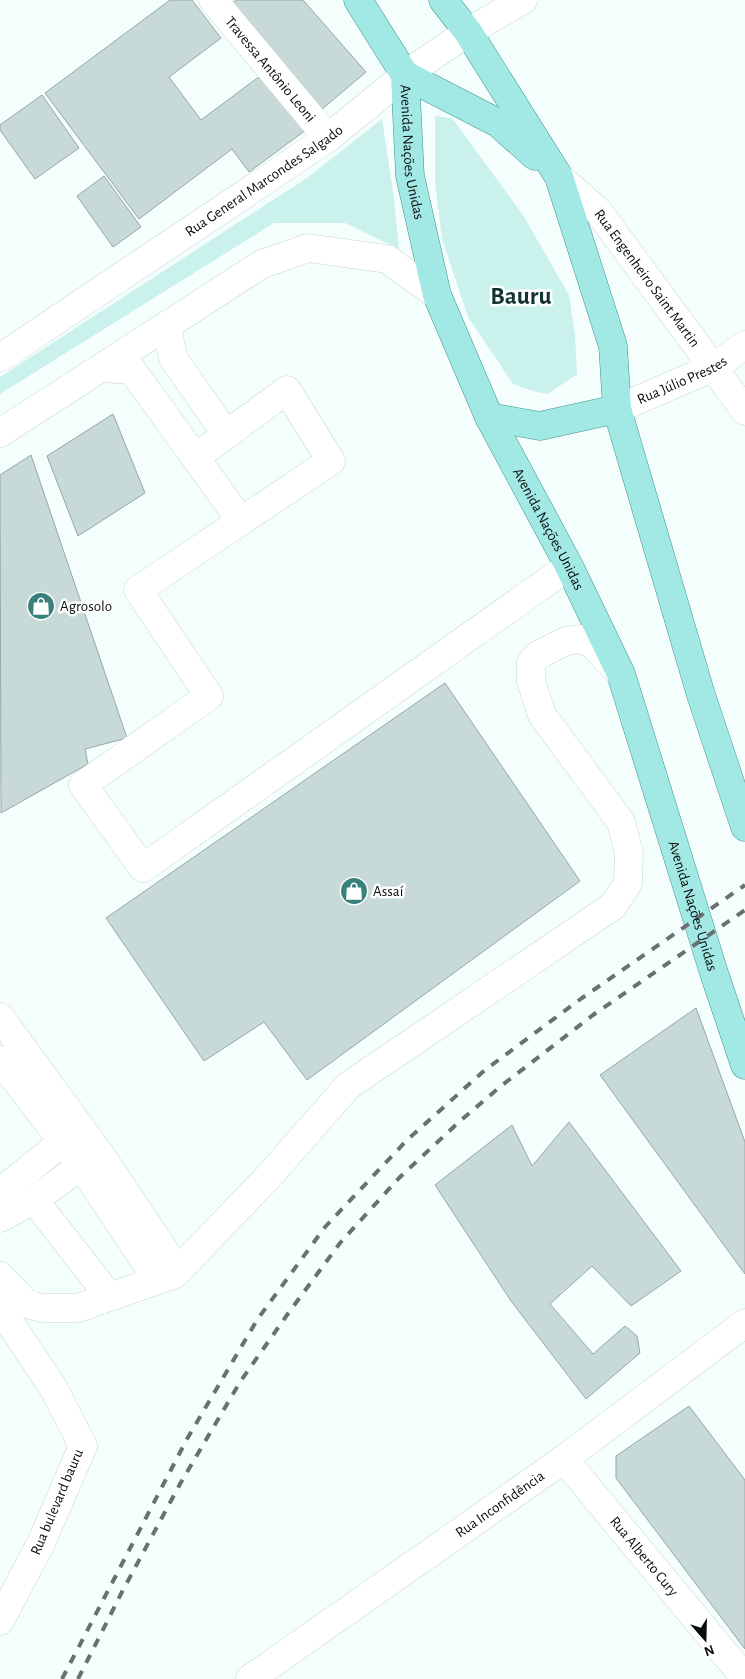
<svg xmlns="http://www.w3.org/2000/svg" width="745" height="1679" font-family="'Alegreya Sans',sans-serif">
<rect width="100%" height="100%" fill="#f4fefd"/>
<g fill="#cbf1ed">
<polygon points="435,116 452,118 523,215 569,295 575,335 577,374 548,394 536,392 513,384 468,317 442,239 435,182"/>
<polygon points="382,119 394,198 399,249 345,223 274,223 0,394 0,377 307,178"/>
</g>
<g fill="#c8dad8" stroke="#97a7a6">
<polygon points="170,0 192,0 221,38 169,77 201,120 264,73 306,130 249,172 232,149 139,219 45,93"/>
<polygon points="236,0 303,0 366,72 321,110 229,6"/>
<polygon points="42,95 79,148 35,179 0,130 0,125"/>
<polygon points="104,176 141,227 113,247 77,196"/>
<polygon points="113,414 145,493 78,536 47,456"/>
<polygon points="31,455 127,738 85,749 88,764 1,813 0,475"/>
<polygon points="445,683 580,881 307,1080 264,1022 204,1061 106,918"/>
<polygon points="696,1008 745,1142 745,1274 600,1075"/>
<polygon points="569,1122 681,1271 631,1306 592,1266 550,1304 593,1354 625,1326 637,1336 640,1353 586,1399 511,1301 435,1185 512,1125 532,1166"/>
<polygon points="689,1406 745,1480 745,1649 616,1478 616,1456"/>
</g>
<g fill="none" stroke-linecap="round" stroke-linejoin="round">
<g stroke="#c5d7d5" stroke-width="29">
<g id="minor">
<path id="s1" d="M 213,0 L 328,138"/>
<path id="s2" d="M 559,177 L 598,211 L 745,411"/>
<polyline points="167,325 173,358 226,434"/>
<path id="s3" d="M 0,358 L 328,138 L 405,75 L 468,32 L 523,0"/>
<polyline points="102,368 132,370 241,521"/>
<path id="s4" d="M 617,409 L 714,367 L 745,345"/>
<polyline points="0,433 262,264 308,248 387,259 437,295"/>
<polyline points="196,457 287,390 331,461 138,590 209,696 83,785 143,868 569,566"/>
<polyline points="0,1017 99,1153 34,1200 0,1218"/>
<polyline points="0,1060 81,1165 151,1270"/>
<polyline points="99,1153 172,1262"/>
<polyline points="0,1192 63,1142"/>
<polyline points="34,1200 102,1287"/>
<polyline points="0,1276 27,1304 42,1308 78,1308 175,1274 269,1176 348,1086 613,906 628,883 629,853 621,822 542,715 531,681 531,663 538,655 566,641 582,639 592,644 617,670"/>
<polyline points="0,1308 54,1389 83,1446 42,1541 0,1621"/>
<path id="s5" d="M 564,1459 L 745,1678"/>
<path id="s6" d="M 250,1679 L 564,1459 L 745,1323"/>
</g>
</g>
<g stroke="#44928d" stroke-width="29">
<g id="major">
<path id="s7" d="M 358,0 L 405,75 L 410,176 L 437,295 L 489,417 L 569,566 L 621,674 L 714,973 L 745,1065"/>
<polyline points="443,0 468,32 559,177 613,346 617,409 701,695 745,827"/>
<polyline points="405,75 498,123 535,156"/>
<polyline points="489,417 540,426 617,409"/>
</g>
</g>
<use href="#minor" stroke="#fff" stroke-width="28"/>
<use href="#major" stroke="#a2e8e4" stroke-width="28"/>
<g stroke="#69706f" stroke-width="4" stroke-dasharray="9 9" stroke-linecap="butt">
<polyline points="62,1679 187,1439 257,1320 325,1227 407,1140 485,1070 582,998 745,885"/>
<polyline points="78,1679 122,1592 180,1484 240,1382 287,1315 340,1243 399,1178 459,1122 501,1086 593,1015 745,910"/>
</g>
</g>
<defs>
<g id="shop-disc" transform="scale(1.4375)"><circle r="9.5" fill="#38807c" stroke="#fff"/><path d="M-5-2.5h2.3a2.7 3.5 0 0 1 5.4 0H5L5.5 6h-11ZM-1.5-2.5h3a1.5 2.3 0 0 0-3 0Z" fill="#fff"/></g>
</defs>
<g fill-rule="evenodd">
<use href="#shop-disc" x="41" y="606"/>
<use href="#shop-disc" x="354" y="891"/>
</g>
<g text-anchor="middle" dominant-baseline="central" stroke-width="5" stroke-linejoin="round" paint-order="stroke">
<g font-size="15" fill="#080d0d" stroke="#fff">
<text stroke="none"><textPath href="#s1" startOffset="90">Travessa Antônio Leoni</textPath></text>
<text stroke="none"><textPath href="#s7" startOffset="166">Avenida Nações Unidas</textPath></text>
<text stroke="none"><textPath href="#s3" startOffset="318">Rua General Marcondes Salgado</textPath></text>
<text stroke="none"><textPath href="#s2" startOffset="135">Rua Engenheiro Saint Martin</textPath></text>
<text stroke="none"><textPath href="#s4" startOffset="71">Rua Júlio Prestes</textPath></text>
<text stroke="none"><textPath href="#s7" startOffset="571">Avenida Nações Unidas</textPath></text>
<text stroke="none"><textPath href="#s7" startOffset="976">Avenida Nações Unidas</textPath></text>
<text transform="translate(57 1502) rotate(-67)">Rua bulevard bauru</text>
<text stroke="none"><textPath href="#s6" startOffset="305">Rua Inconfidência</textPath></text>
<text stroke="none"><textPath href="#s5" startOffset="126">Rua Alberto Cury</textPath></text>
</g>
<g font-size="15" fill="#080d0d" stroke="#fff" text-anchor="start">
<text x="60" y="606">Agrosolo</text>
<text x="373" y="891">Assaí</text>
</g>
<g font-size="25" font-weight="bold" fill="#123533" stroke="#fff">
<text x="521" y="296">Bauru</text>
</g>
</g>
<g transform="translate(705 1639) rotate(160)" stroke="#ffffff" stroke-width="4" paint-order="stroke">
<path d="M0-4L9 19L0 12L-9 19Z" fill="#080d0d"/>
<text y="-8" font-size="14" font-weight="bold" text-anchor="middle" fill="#080d0d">N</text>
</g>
</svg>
